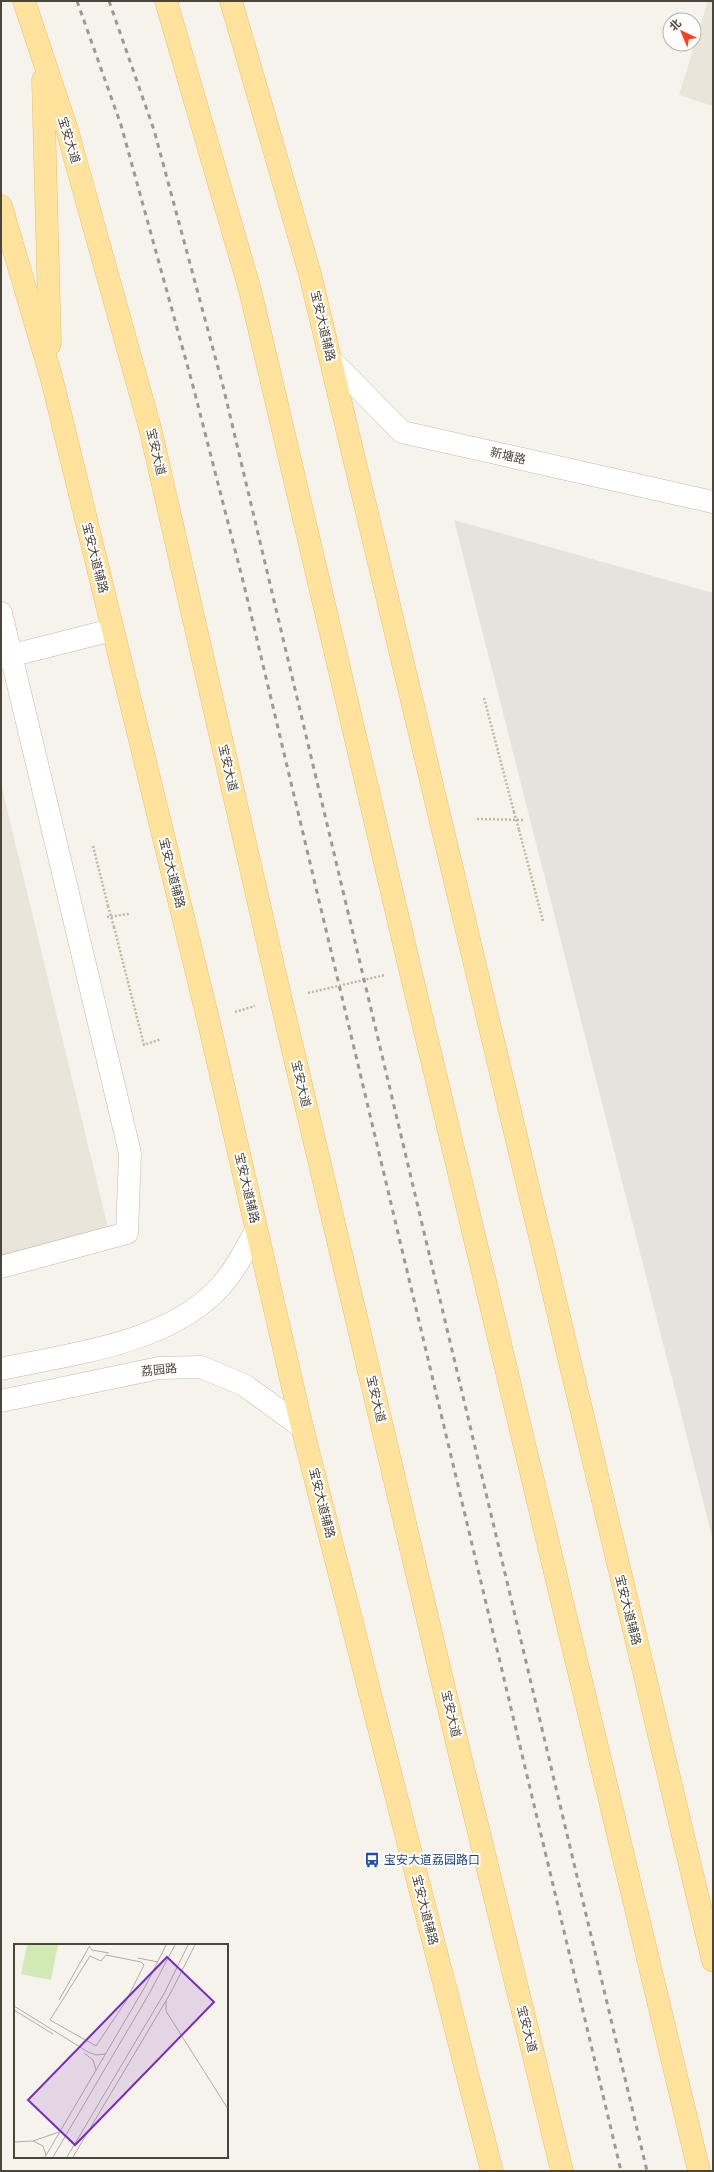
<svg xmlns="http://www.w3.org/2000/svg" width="714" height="2172" font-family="'Fira Sans','Noto Sans SC',sans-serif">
<rect width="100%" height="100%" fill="#f6f3ec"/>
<g fill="#eae5da">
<polygon points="708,1 713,1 713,106 679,95"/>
<polygon points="1,784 109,1232 1,1258"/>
</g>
<polygon fill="#e6e2dd" points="454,520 713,593 713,1540"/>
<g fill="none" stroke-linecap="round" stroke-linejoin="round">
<g stroke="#c2bbae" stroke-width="23">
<g id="minor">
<polyline points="331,360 402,432 713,502"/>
<polyline points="1,613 130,1153 127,1233 1,1267"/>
<polyline points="1,658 112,630"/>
<path d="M 1,1369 C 71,1354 164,1344 216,1291 C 233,1274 245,1251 256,1230"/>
<polyline points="1,1401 159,1368 201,1367 244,1385 302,1427"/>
</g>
</g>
<g stroke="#e6c16a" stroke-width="23">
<g id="major">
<polyline points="24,1 67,130 150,428 281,1000 458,1747 562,2171"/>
<polyline points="166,1 250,290 410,969 699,2171"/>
<polyline points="231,1 310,274 713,1961"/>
<polyline points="43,80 50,344"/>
<polyline points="1,206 51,376 208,1019 302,1427 492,2171"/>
</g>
</g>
<g stroke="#c4b79f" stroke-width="2.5" stroke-dasharray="2 2" stroke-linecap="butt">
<polyline points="484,698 514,812"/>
<polyline points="477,819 525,820"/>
<polyline points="519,830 543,921"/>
<polyline points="93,846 108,906"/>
<polyline points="107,917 129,914"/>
<polyline points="114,927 144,1045 161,1039"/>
<polyline points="308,993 385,975"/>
<polyline points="235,1012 255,1006"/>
</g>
<use href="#minor" stroke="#fff" stroke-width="22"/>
<use href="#major" stroke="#ffe39c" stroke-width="22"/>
<g stroke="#9a9a9a" stroke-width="3" stroke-dasharray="5 5" stroke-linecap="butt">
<polyline points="77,1 121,125 193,386 244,585 621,2171"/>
<polyline points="109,1 154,130 223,386 647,2171"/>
</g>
<g stroke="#c4b79f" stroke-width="2.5" stroke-dasharray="2 2" stroke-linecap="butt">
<polyline points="514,812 519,830"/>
<polyline points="108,906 114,927"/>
</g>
</g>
<defs>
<g id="bus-bare" transform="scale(1.2)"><path d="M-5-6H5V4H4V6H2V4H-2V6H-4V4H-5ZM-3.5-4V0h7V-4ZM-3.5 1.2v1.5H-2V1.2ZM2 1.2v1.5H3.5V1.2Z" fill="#1a4fb4" stroke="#fff" stroke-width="2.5" paint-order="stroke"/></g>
</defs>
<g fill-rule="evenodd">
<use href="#bus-bare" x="372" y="1860"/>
</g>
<g text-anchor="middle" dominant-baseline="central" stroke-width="4" stroke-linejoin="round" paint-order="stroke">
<g font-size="12" fill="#4b4439" stroke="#fff">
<text transform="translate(69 140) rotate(73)">宝安大道</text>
<text transform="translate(323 326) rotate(77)">宝安大道辅路</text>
<text transform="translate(156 452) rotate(77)">宝安大道</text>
<text transform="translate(508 456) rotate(13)">新塘路</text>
<text transform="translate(95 558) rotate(76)">宝安大道辅路</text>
<text transform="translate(228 768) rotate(77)">宝安大道</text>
<text transform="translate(172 873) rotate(76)">宝安大道辅路</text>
<text transform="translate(301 1084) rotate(77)">宝安大道</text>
<text transform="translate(247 1188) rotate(77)">宝安大道辅路</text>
<text transform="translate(159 1370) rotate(-6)">荔园路</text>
<text transform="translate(376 1399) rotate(77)">宝安大道</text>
<text transform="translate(322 1503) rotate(76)">宝安大道辅路</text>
<text transform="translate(628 1610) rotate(76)">宝安大道辅路</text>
<text transform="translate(451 1714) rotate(77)">宝安大道</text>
<text transform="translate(425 1910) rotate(76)">宝安大道辅路</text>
<text transform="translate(527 2029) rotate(76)">宝安大道</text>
</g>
<g font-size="12" fill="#164399" stroke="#fff" text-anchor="start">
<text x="384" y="1860">宝安大道荔园路口</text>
</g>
</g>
<g transform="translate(14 1944)">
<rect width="214" height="214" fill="#f6f3ec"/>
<path d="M 13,1 L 44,1 L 37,36 L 7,30 Z" fill="#d2eab5"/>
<path fill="none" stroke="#b2ada4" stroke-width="1" d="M 75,2 L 78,6 L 95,9M 92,11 L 127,18 L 130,21 L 112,57 L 82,102 L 36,76 L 76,12 L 87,17 ZM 124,14 L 144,18M 45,56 L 75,3M 152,57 L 152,67 L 214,165M 0,62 L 74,108 L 82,111 L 91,110M 0,66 L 39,90M 70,109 L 79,116 L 82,126M 0,198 L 19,197M 32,211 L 29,202 L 19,197 L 45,188M 31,213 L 132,41 L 152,1M 39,213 L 135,50 L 161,1M 53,213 L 151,48 L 174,1M 59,213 L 156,50 L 181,1"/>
<path fill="#7b2cbf" fill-opacity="0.15" stroke="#7b2cbf" stroke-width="2" d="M 153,13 L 200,58 L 61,201 L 14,156 Z"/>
<rect width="214" height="214" fill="none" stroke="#4b4439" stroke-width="2"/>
</g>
<rect width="714" height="2172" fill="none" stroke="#4b4439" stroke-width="4"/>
<g transform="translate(682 32) rotate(316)"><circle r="19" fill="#ffffff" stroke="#b7b4b0"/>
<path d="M0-3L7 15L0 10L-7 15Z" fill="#fc3f1d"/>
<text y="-6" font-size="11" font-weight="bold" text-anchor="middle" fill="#4b4439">北</text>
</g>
</svg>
